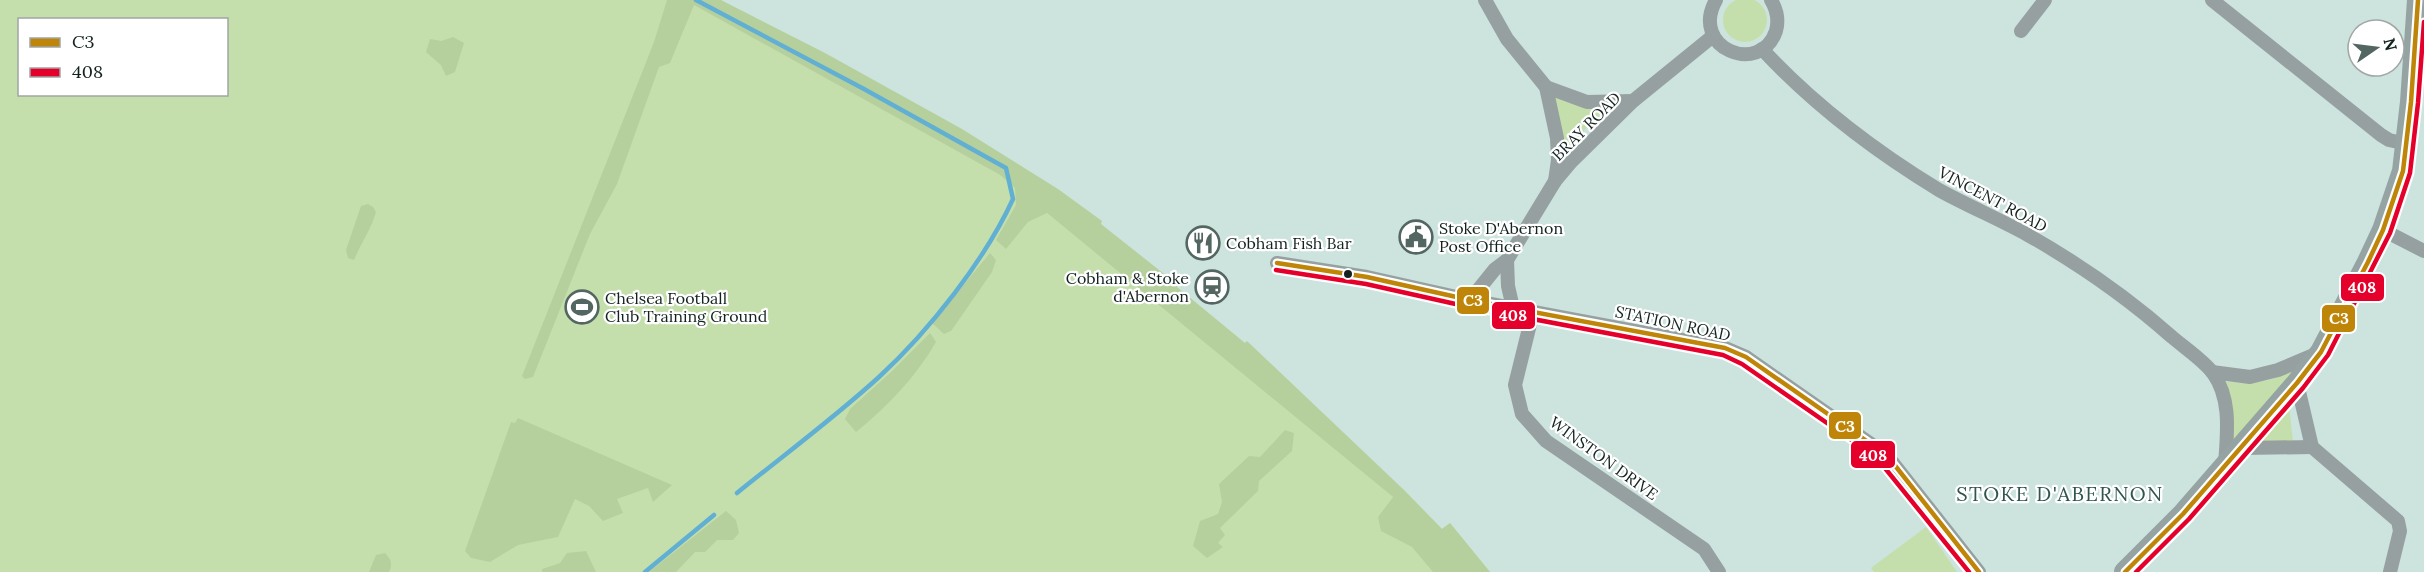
<svg xmlns="http://www.w3.org/2000/svg" width="2424" height="572" font-family="Lora,serif">
<rect width="100%" height="100%" fill="#cce3de"/>
<g fill="#c5dfac" fill-rule="evenodd">
<circle cx="1745" cy="20" r="22"/>
<path d="M 0,0 L 686,0 L 1000,175 L 1278,400 L 1393,497 L 1403,489 L 1442,529 L 1450,523 L 1490,572 L 0,572 ZM 20,20 L 226,20 L 226,94 L 20,94 Z"/>
<polygon points="1555,98 1587,108 1607,108 1562,152 1554,99"/>
<path d="M 2296,369 L 2231,449 L 2222,381 C 2251,385 2271,382 2296,369 Z"/>
<polygon points="2289,406 2293,442 2260,442"/>
<polygon points="1926,527 1957,572 1874,572 1871,568"/>
</g>
<g fill="#b6d09d">
<polygon points="667,0 721,0 825,53 962,129 1058,189 1102,221 1101,224 1178,285 1177,287 1245,343 1247,341 1403,489 1442,529 1450,523 1490,572 1433,572 1412,547 1381,531 1378,517 1393,497 1047,213 1028,222 1006,249 996,240 1016,205 1015,188 1000,175 694,5 670,63 659,67 617,184 590,234 533,377 525,379 522,376 654,42"/>
<polygon points="453,37 464,43 455,72 446,76 441,65 426,52 430,39 441,41"/>
<path d="M 368,204 L 373,207 L 376,212 C 371,230 361,243 354,260 L 348,258 L 346,250 L 361,206 Z"/>
<polygon points="990,253 996,260 992,272 951,331 944,334 932,323"/>
<path d="M 930,333 L 936,342 C 915,378 888,406 856,432 L 845,419 L 850,409 L 890,373 Z"/>
<polygon points="518,418 672,485 653,502 648,488 617,499 623,513 603,521 589,506 575,499 558,537 518,545 490,562 471,558 465,551 511,422 515,423"/>
<polygon points="1285,430 1294,433 1292,451 1259,481 1258,491 1220,528 1225,535 1218,543 1223,547 1207,558 1193,546 1200,521 1218,514 1222,502 1219,484 1249,456 1260,457"/>
<polygon points="726,511 736,520 739,533 733,540 717,540 705,552 695,552 676,572 649,572"/>
<polygon points="586,551 596,572 542,572 542,569 560,563 567,553"/>
<path d="M 385,553 C 391,559 393,564 389,572 L 369,572 L 376,555 Z"/>
</g>
<g fill="none" stroke-linecap="round" stroke-linejoin="round">
<g stroke="#61b0d3" stroke-width="4.5">
<path d="M 696,0 L 864,89 L 1006,168 L 1013,199 C 985,260 929,331 879,377 C 834,418 784,455 737,493"/>
<polyline points="645,572 714,515"/>
</g>
<g stroke="#96a0a0" stroke-width="14">
<polyline points="1485,0 1507,39 1546,87 1557,138 1558,160 1555,181"/>
<path d="M 1716,0 C 1689,48 1760,77 1776,31 C 1779,20 1777,10 1771,0"/>
<polyline points="2212,0 2381,135 2389,140 2407,144"/>
<polyline points="2021,31 2045,0"/>
<path d="M 1762,49 C 1813,104 1875,151 1939,190 C 1968,206 1999,219 2028,235 C 2079,264 2128,298 2172,337 C 2185,348 2203,360 2213,373 C 2232,400 2227,434 2225,465"/>
<polyline points="1546,87 1587,102 1633,101"/>
<polyline points="2383,230 2424,251"/>
<polyline points="1507,260 1508,286 1513,308"/>
<polyline points="1277,263 1367,277 1470,300 1725,348 1746,357 1881,451 1893,463 1979,572"/>
<polyline points="1470,300 1495,269 1507,260 1555,181 1571,162 1633,101 1713,36"/>
<polyline points="1533,312 1515,385 1522,414 1546,441 1704,549 1719,572"/>
<polyline points="2212,372 2250,377 2278,370 2316,354"/>
<polyline points="2297,383 2312,447 2398,521 2400,531 2390,572"/>
<polyline points="2243,448 2312,447"/>
</g>
<polyline stroke="#95a3a2" stroke-width="22" points="2125,572 2183,514 2297,383 2321,352 2368,262 2383,230 2403,171 2411,102 2418,0"/>
<g stroke="#fff" stroke-width="9">
<g id="bus-1">
<polyline points="1277,263 1367,277 1470,300 1725,348 1746,357 1881,451 1893,463 1979,572"/>
<polyline points="2125,572 2183,514 2297,383 2321,352 2368,262 2383,230 2403,171 2411,102 2418,0"/>
</g>
</g>
<g stroke="#fff" stroke-width="9">
<g id="bus-2">
<polyline points="1276,270 1366,284 1469,307 1723,355 1742,364 1876,457 1969,572"/>
<polyline points="2136,572 2189,519 2303,388 2328,355 2390,233 2410,173 2418,103 2424,22"/>
</g>
</g>
<use href="#bus-1" stroke="#be8508" stroke-width="4.5"/>
<use href="#bus-2" stroke="#e4002b" stroke-width="4.5"/>
</g>
<defs>
<g id="civic-ring" transform="scale(1.725)"><circle r="9.5" fill="#fff" stroke="#536662" stroke-width="1.5"/><path d="M-.6-6.5H3V-4.5H.6V-3L4-1V1h2V6H-6V1h2V-1L-.6-3ZM-1.2 2.5V6h2.4V2.5Z" fill="#536662"/></g>
<g id="restaurant-ring" transform="scale(1.725)"><circle r="9.5" fill="#fff" stroke="#536662" stroke-width="1.5"/><path d="M-5-6h1v4h1v-4h1v4h1v-4h1v5L-1.5 .5V6h-2V.5L-5-1ZM5-6V6H3V1.5H1.5Q1.5-4 5-6Z" fill="#536662"/></g>
<g id="station-ring" transform="scale(1.725)"><circle r="9.5" fill="#fff" stroke="#536662" stroke-width="1.5"/><path d="M-3-6H3Q5-6 5-4V2Q5 4 3 4L4.5 6H3L1.5 4h-3L-3 6H-4.5L-3 4Q-5 4-5 2V-4Q-5-6-3-6ZM-3.5-4v3h7v-3ZM-3.5 1v1.5H-2V1ZM2 1v1.5H3.5V1Z" fill="#536662"/></g>
<g id="stadium-ring" transform="scale(1.725)"><circle r="9.5" fill="#fff" stroke="#536662" stroke-width="1.5"/><path d="M0-5a6.5 5 0 1 0 0 10a6.5 5 0 1 0 0-10ZM-3.5-1.8h7v3.6h-7Z" fill="#536662"/></g>
</defs>
<g fill-rule="evenodd">
<use href="#civic-ring" x="1416" y="237"/>
<use href="#restaurant-ring" x="1203" y="243"/>
<use href="#station-ring" x="1212" y="287"/>
<use href="#stadium-ring" x="582" y="307"/>
</g>
<circle fill="#12221f" stroke="#fff" stroke-width="2" cx="1348" cy="274" r="5"/>
<g text-anchor="middle" dominant-baseline="central" stroke-width="4.5" stroke-linejoin="round" paint-order="stroke">
<g font-size="16" fill="#12221f" stroke="#fff">
<text transform="translate(1586 126) rotate(-45)">BRAY ROAD</text>
<text transform="translate(1993 199) rotate(28)">VINCENT ROAD</text>
<text transform="translate(1673 323) rotate(12)">STATION ROAD</text>
<text transform="translate(1604 458) rotate(36)">WINSTON DRIVE</text>
</g>
<g font-size="16" fill="#12221f" stroke="#fff" text-anchor="start">
<text x="1439" y="228">Stoke D'Abernon<tspan x="1439" dy="18">Post Office</tspan></text>
<text x="1226" y="243">Cobham Fish Bar</text>
<text x="1189" y="278" text-anchor="end">Cobham &amp; Stoke<tspan x="1189" dy="18">d'Abernon</tspan></text>
<text x="605" y="298">Chelsea Football<tspan x="605" dy="18">Club Training Ground</tspan></text>
</g>
<g font-size="20" letter-spacing="1.5" fill="#2f554e" stroke="#fff">
<text x="2060" y="493">STOKE D'ABERNON</text>
</g>
</g>
<g stroke="#fff" stroke-width="2">
<rect x="2340" y="273" width="45" height="29" rx="6" fill="#e4002b"/>
<rect x="1456" y="286" width="34" height="29" rx="6" fill="#be8508"/>
<rect x="1491" y="301" width="45" height="29" rx="6" fill="#e4002b"/>
<rect x="2321" y="304" width="35" height="29" rx="6" fill="#be8508"/>
<rect x="1828" y="411" width="34" height="29" rx="6" fill="#be8508"/>
<rect x="1850" y="440" width="46" height="29" rx="6" fill="#e4002b"/>
</g>
<g font-size="16" text-anchor="middle" font-weight="bold" fill="#fff">
<text x="2362" y="293">408</text>
<text x="1473" y="306">C3</text>
<text x="1513" y="321">408</text>
<text x="2339" y="324">C3</text>
<text x="1845" y="432">C3</text>
<text x="1873" y="461">408</text>
</g>
<rect x="18" y="18" width="210" height="78" fill="#ffffff" stroke="#a0a7a5" stroke-width="1.5"/>
<rect x="30" y="38" width="30" height="9" fill="#be8508" stroke="#a0a7a5" stroke-width="1.5"/>
<text x="72" y="48" font-size="18" fill="#12221f">C3</text>
<rect x="30" y="68" width="30" height="9" fill="#e4002b" stroke="#a0a7a5" stroke-width="1.5"/>
<text x="72" y="78" font-size="18" fill="#12221f">408</text>
<g transform="translate(2376 48) rotate(76)"><circle r="28" fill="#ffffff" stroke="#a0a7a5" stroke-width="1.5"/>
<path d="M0-4.5L10 22L0 15L-10 22Z" fill="#536662"/>
<text y="-9" font-size="16" font-weight="bold" text-anchor="middle" fill="#12221f">N</text>
</g>
</svg>
